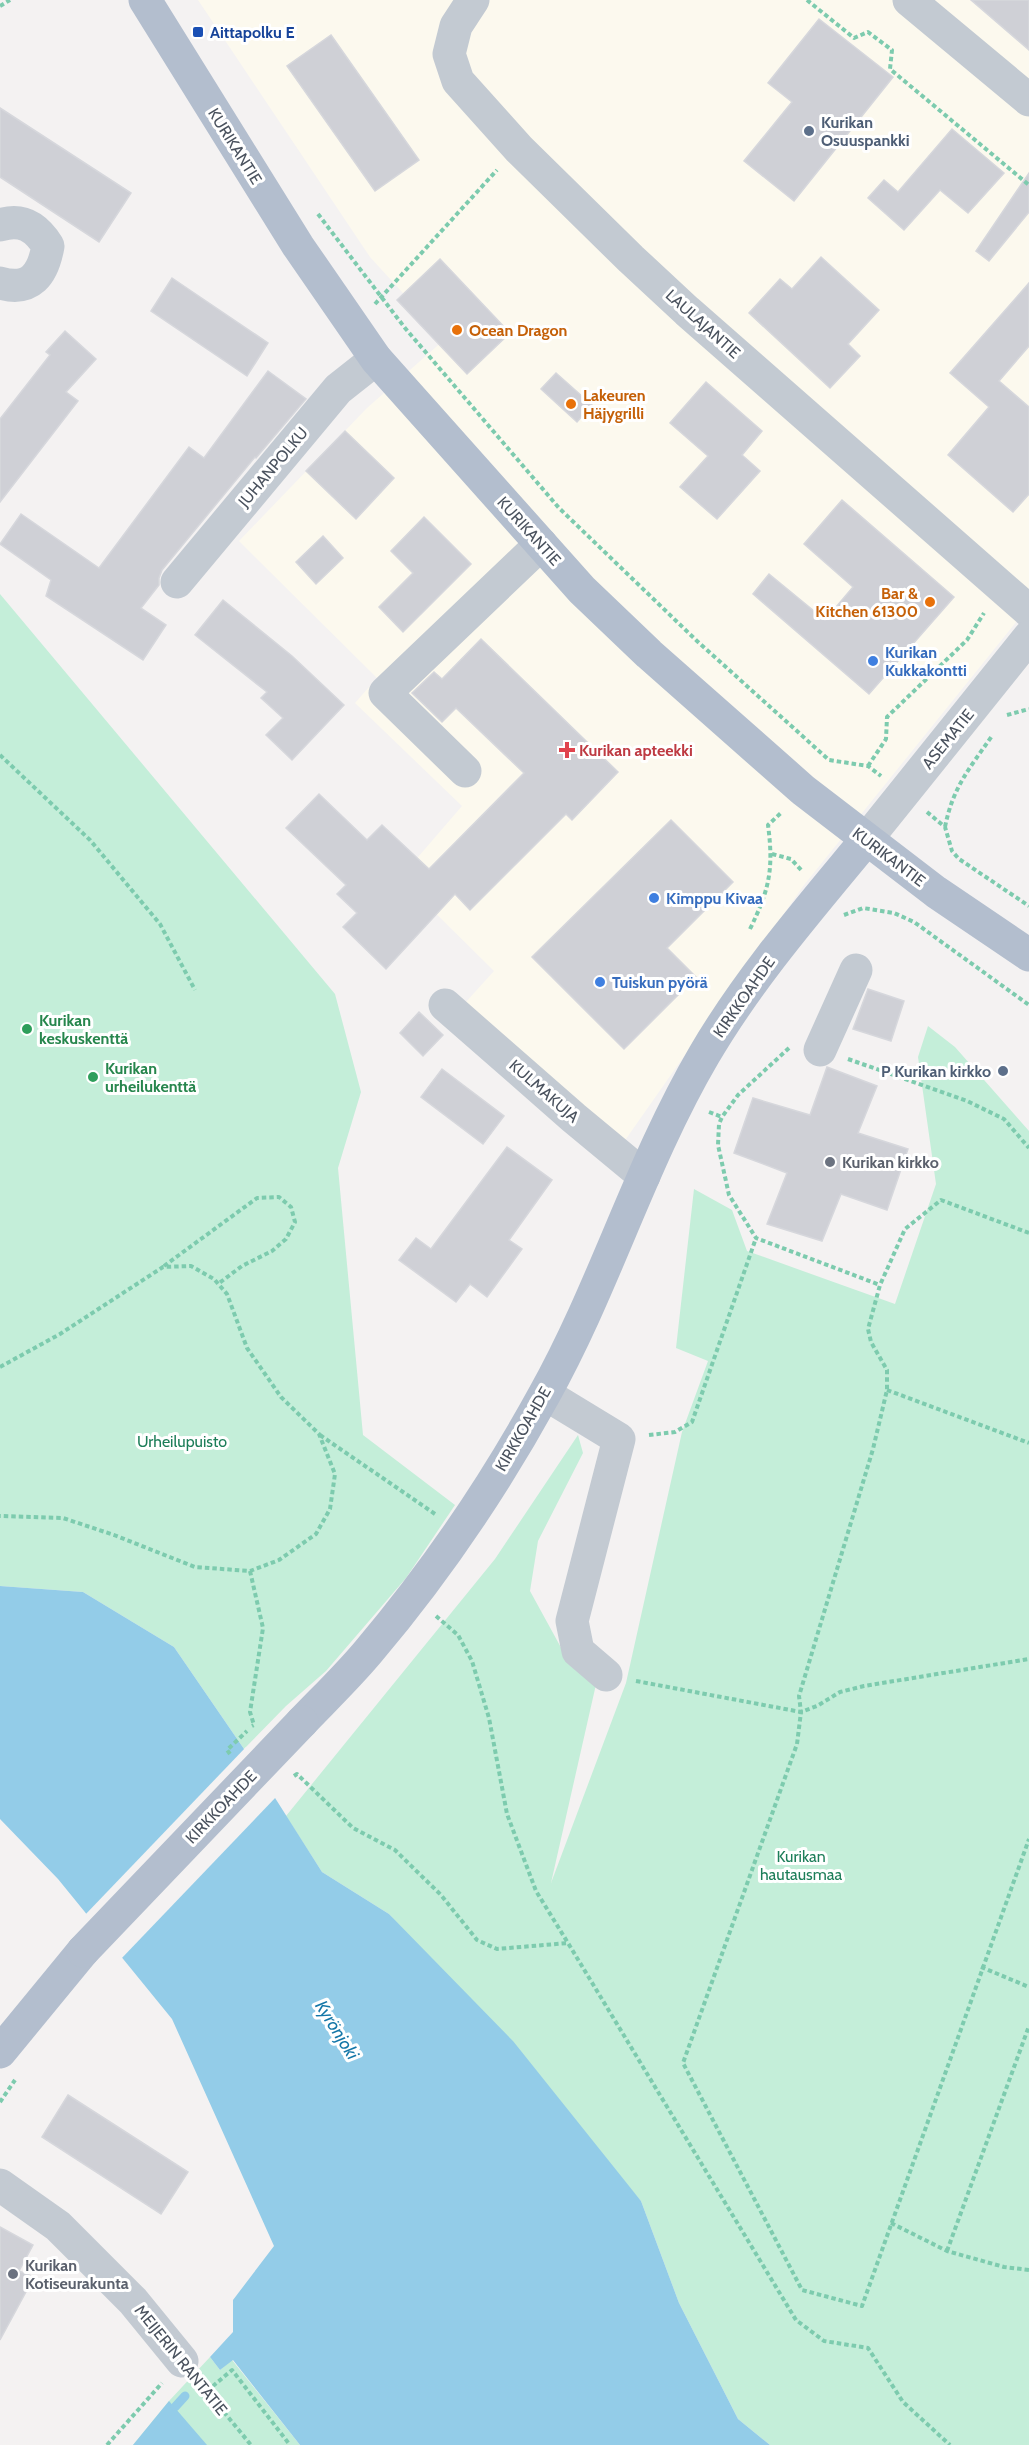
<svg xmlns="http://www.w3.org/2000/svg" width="1029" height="2445" font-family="Cabin,sans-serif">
<rect width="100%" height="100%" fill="#f4f2f2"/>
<polygon fill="#fcf9ee" points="198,0 1029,0 1029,606 804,885 607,1166 446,1024 494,971 400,878 462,806 355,703 377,678 239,541 367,408 445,339 370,257"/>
<g fill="#c4eed9">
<polygon points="0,594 335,994 361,1092 338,1168 363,1435 455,1505 406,1578 326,1671 286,1706 244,1749 174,1647 83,1592 0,1586"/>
<polygon points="928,1026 955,1047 1029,1131 1029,2445 770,2445 738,2419 679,2303 641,2201 389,1914 322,1872 286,1816 495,1559 578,1435 583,1453 538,1541 530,1591 570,1664 597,1680 551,1883 626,1683 682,1432 708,1361 676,1348 694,1189 732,1210 747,1251 895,1304 936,1184 918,1057"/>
<polygon points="210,2357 220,2370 232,2360 300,2445 133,2445 169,2401"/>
</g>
<g fill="#93cce8">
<polygon points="0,1586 83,1592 174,1647 244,1749 322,1872 389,1914 513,2041 641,2201 679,2303 738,2419 770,2445 300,2445 233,2360 220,2370 210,2357 233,2332 233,2300 274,2246 172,2019 58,1879 0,1819"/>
<polygon points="169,2401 207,2445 133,2445"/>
</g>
<polygon fill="#f4f2f2" points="246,1747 277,1796 120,1960 84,1916"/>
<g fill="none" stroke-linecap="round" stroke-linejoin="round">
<polyline stroke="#93cce8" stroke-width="9" points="175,2407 185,2396"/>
</g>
<g fill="#cfd0d6" stroke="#d6d7dc" stroke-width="1.5">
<polygon points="971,0 1029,0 1029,50"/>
<polygon points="819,19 893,77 794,201 744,161 792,102 768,83"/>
<polygon points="331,35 419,160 375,191 287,66"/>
<polygon points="0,108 131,193 99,242 0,177"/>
<polygon points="952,129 1004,173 968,213 940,190 904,230 868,198 884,180 898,192"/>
<polygon points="1029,173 1029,212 989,261 976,251"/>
<polygon points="821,257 879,310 848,344 860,356 830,388 749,313 780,279 792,289"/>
<polygon points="440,259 510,333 467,374 397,300"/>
<polygon points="172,278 268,343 247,376 151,311"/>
<polygon points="1029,283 1029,346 999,381 1029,407 1029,494 1013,512 948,455 989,407 950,373"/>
<polygon points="65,331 96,359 66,392 78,401 0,502 0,419 50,355 46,352"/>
<polygon points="268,371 306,399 256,458 255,457 162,570 159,578 159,585 141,608 166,625 143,660 46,596 51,580 0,544 21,514 99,568 189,447 204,458"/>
<polygon points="556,373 592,405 577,422 541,389"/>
<polygon points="706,382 762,431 742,455 760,471 717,519 680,487 708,456 670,423"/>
<polygon points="345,431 394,478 356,519 306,471"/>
<polygon points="842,500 954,597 869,694 753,594 769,574 825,620 853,587 804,544"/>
<polygon points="424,517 471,564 403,632 379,607 413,573 391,551"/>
<polygon points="323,536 343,558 316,584 296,562"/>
<polygon points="223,600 292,656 344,705 292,760 266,735 283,718 261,698 267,692 195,635"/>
<polygon points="481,639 618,772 572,820 566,814 470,910 455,894 386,969 343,927 357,913 337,894 346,885 286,828 319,794 367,840 382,825 429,869 524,773 456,708 442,722 412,693 434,672 442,679"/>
<polygon points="671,820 733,882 667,948 696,977 624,1049 532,957"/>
<polygon points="868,989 904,1001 891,1041 853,1029"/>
<polygon points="419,1012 443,1035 423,1056 400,1033"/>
<polygon points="827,1067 877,1086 858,1133 908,1149 887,1210 841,1194 822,1241 767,1224 787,1173 734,1153 753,1098 810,1115"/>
<polygon points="442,1069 504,1116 483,1144 421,1097"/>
<polygon points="507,1147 552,1180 509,1240 522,1249 487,1297 470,1284 456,1302 399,1260 416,1238 431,1249"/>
<polygon points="68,2095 188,2172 161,2214 42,2137"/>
<polygon points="0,2227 33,2245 19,2271 34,2277 0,2340"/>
</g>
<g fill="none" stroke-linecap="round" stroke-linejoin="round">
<g stroke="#7dcbae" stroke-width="4" stroke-dasharray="4.5 3" stroke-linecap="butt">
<polyline points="807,0 854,38 868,32 892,50 890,69 1029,185"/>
<polyline points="0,6 10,0"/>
<polyline points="318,214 405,328 559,508 697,641 829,760 868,766 881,776"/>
<polyline points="375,304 497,170"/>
<polyline points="1007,715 1029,709"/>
<polyline points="0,755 90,840 160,924 195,990"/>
<polyline points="868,766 886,739 887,717 967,640 984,613"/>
<polyline points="927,812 945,827 952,851 959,859 1029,906"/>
<path d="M 945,827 C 953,787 969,769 992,736"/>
<polyline points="772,854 791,859 802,871"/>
<polyline points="844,915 863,908 894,913 914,922 1029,1005"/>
<path d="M 750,929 C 769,890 774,870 768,825 L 782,812"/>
<polyline points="789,1048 738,1095 722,1117 719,1124 718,1145 729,1195 756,1238 880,1285"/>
<polyline points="848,1059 967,1101 1004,1119 1029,1148"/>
<polyline points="709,1112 722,1117"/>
<polyline points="1029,1233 941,1200 905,1229 880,1285 868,1329 871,1342 887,1370 887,1390 873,1449 799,1696 801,1712 797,1744 683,2063 802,2290 862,2306 1029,1839"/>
<polyline points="164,1266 257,1198 279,1197 291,1207 295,1222 286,1239 272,1251 242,1266 218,1284"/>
<polyline points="0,1367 60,1334 163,1267 191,1266 214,1279 227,1294 247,1348 281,1397 319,1434 335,1474 330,1509 316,1534 279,1560 250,1571 195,1567 114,1535 63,1518 0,1516"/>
<polyline points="887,1390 1029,1443"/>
<polyline points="320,1435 435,1514"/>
<polyline points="649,1435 675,1432 692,1422 756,1238"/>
<polyline points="250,1571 263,1628 250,1712 254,1725 252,1726"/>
<polyline points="436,1616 458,1635 472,1661 489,1718 507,1814 536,1891 568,1943"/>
<polyline points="636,1681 801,1712 817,1706 840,1692 864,1686 1029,1659"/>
<polyline points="230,1754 227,1750 247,1731"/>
<polyline points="294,1776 297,1774 353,1828 395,1850 441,1895 477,1940 497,1949 568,1943 796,2320 824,2341 868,2348 903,2402 950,2445"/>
<polyline points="981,1967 1029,1987"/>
<polyline points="0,2102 15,2080"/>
<polyline points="891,2223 947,2251 1004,2267 1029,2270"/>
<polyline points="947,2251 1029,2026"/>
<polyline points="200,2383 251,2445"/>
<polyline points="207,2391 232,2370 290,2445"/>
<polyline points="107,2445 162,2383"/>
</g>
<g stroke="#c3cad2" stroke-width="33">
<polyline points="473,0 456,26 449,54 458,81 519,149 631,259 687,311 1029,611"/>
<polyline points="909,0 1029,100"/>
<path d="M 0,225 C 22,218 36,227 48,246 C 43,274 31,292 0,283"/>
<polyline points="177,582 338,389 376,359"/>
<polyline points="465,771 385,693 541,544"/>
<polyline points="866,840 1029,637"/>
<polyline points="445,1005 574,1118 644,1176"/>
<polyline points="820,1050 856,970"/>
<polyline points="545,1394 619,1439 572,1621 578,1651 606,1675"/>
<polyline points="0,2185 58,2226 133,2301 182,2361"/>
</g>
<g stroke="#b3bece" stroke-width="33">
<polyline points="145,0 298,246 376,359 582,590 649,654 803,790 936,892 1029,955"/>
<path d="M 302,1722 C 324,1699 347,1677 368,1652 C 435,1573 494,1486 544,1395 C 605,1286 640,1164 704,1055 C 749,978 809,909 866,840"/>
<polyline points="0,2052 83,1951"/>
</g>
<polyline stroke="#b3bece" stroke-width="33" points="83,1951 302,1722"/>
</g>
<rect fill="#1a4fb4" stroke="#fff" stroke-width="2" x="192" y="26" width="12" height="12" rx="3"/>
<g fill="#5c6f8a" stroke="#fff" stroke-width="2">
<circle cx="809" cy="131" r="6"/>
<circle cx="1003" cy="1071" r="6"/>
</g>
<g fill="#e8710a" stroke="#fff" stroke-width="2">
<circle cx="457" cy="330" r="6"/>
<circle cx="571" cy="404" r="6"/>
<circle cx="930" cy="602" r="6"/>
</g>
<g fill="#3f7fe0" stroke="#fff" stroke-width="2">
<circle cx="873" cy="661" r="6"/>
<circle cx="654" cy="898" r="6"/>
<circle cx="600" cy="982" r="6"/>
</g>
<path fill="#e0444e" stroke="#fff" stroke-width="2" d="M564 741h6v6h6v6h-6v6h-6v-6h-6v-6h6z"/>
<g fill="#2e9e5b" stroke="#fff" stroke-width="2">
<circle cx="27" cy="1029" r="6"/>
<circle cx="93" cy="1077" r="6"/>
</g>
<g fill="#6b7280" stroke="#fff" stroke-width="2">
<circle cx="830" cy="1162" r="6"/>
<circle cx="13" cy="2274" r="6"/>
</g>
<g text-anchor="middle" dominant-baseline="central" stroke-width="6" stroke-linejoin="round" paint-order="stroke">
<g font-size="16" font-weight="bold" fill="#164399" stroke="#fff" text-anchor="start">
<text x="210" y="32">Aittapolku E</text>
</g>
<g font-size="16" font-weight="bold" fill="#4e5e75" stroke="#fff" text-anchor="start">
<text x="821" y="122">Kurikan<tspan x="821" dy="18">Osuuspankki</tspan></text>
<text x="991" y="1071" text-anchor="end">P Kurikan kirkko</text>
</g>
<g font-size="16" fill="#4a525e" stroke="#fff">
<text transform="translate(235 146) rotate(58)">KURIKANTIE</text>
<text transform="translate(703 324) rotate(42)">LAULAJANTIE</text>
<text transform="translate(273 467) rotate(-50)">JUHANPOLKU</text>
<text transform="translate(529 531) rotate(48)">KURIKANTIE</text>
<text transform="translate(948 739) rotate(-51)">ASEMATIE</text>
<text transform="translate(889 857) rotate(37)">KURIKANTIE</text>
<text transform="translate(744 997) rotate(-55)">KIRKKOAHDE</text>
<text transform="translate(544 1091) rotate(41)">KULMAKUJA</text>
<text transform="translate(523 1429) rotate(-60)">KIRKKOAHDE</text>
<text transform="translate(221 1807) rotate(-46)">KIRKKOAHDE</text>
<text transform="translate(181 2360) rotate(51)">MEIJERIN RANTATIE</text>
</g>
<g font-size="16" font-weight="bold" fill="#c56008" stroke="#fff" text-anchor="start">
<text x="469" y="330">Ocean Dragon</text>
<text x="583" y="395">Lakeuren<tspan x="583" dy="18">Häjygrilli</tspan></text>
<text x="918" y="593" text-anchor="end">Bar &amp;<tspan x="918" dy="18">Kitchen 61300</tspan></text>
</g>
<g font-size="16" font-weight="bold" fill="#366cbe" stroke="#fff" text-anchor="start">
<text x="885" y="652">Kurikan<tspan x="885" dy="18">Kukkakontti</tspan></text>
<text x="666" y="898">Kimppu Kivaa</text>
<text x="612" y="982">Tuiskun pyörä</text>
</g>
<g font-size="16" font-weight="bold" fill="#be3a42" stroke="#fff" text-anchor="start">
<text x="579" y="750">Kurikan apteekki</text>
</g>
<g font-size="16" font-weight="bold" fill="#27864d" stroke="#fff" text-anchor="start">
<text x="39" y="1020">Kurikan<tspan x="39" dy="18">keskuskenttä</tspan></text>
<text x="105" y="1068">Kurikan<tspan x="105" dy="18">urheilukenttä</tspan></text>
</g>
<g font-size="16" font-weight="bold" fill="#5b616d" stroke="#fff" text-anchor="start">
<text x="842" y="1162">Kurikan kirkko</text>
<text x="25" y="2265">Kurikan<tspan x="25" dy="18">Kotiseurakunta</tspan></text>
</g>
<g font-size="16" fill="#1d7e59" stroke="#fff">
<text x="182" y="1441">Urheilupuisto</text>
<text x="801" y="1856">Kurikan<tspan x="801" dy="18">hautausmaa</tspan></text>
</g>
<g font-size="18" font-style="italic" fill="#1477a8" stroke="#fff">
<text transform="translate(337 2030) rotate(58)">Kyrönjoki</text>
</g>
</g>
</svg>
